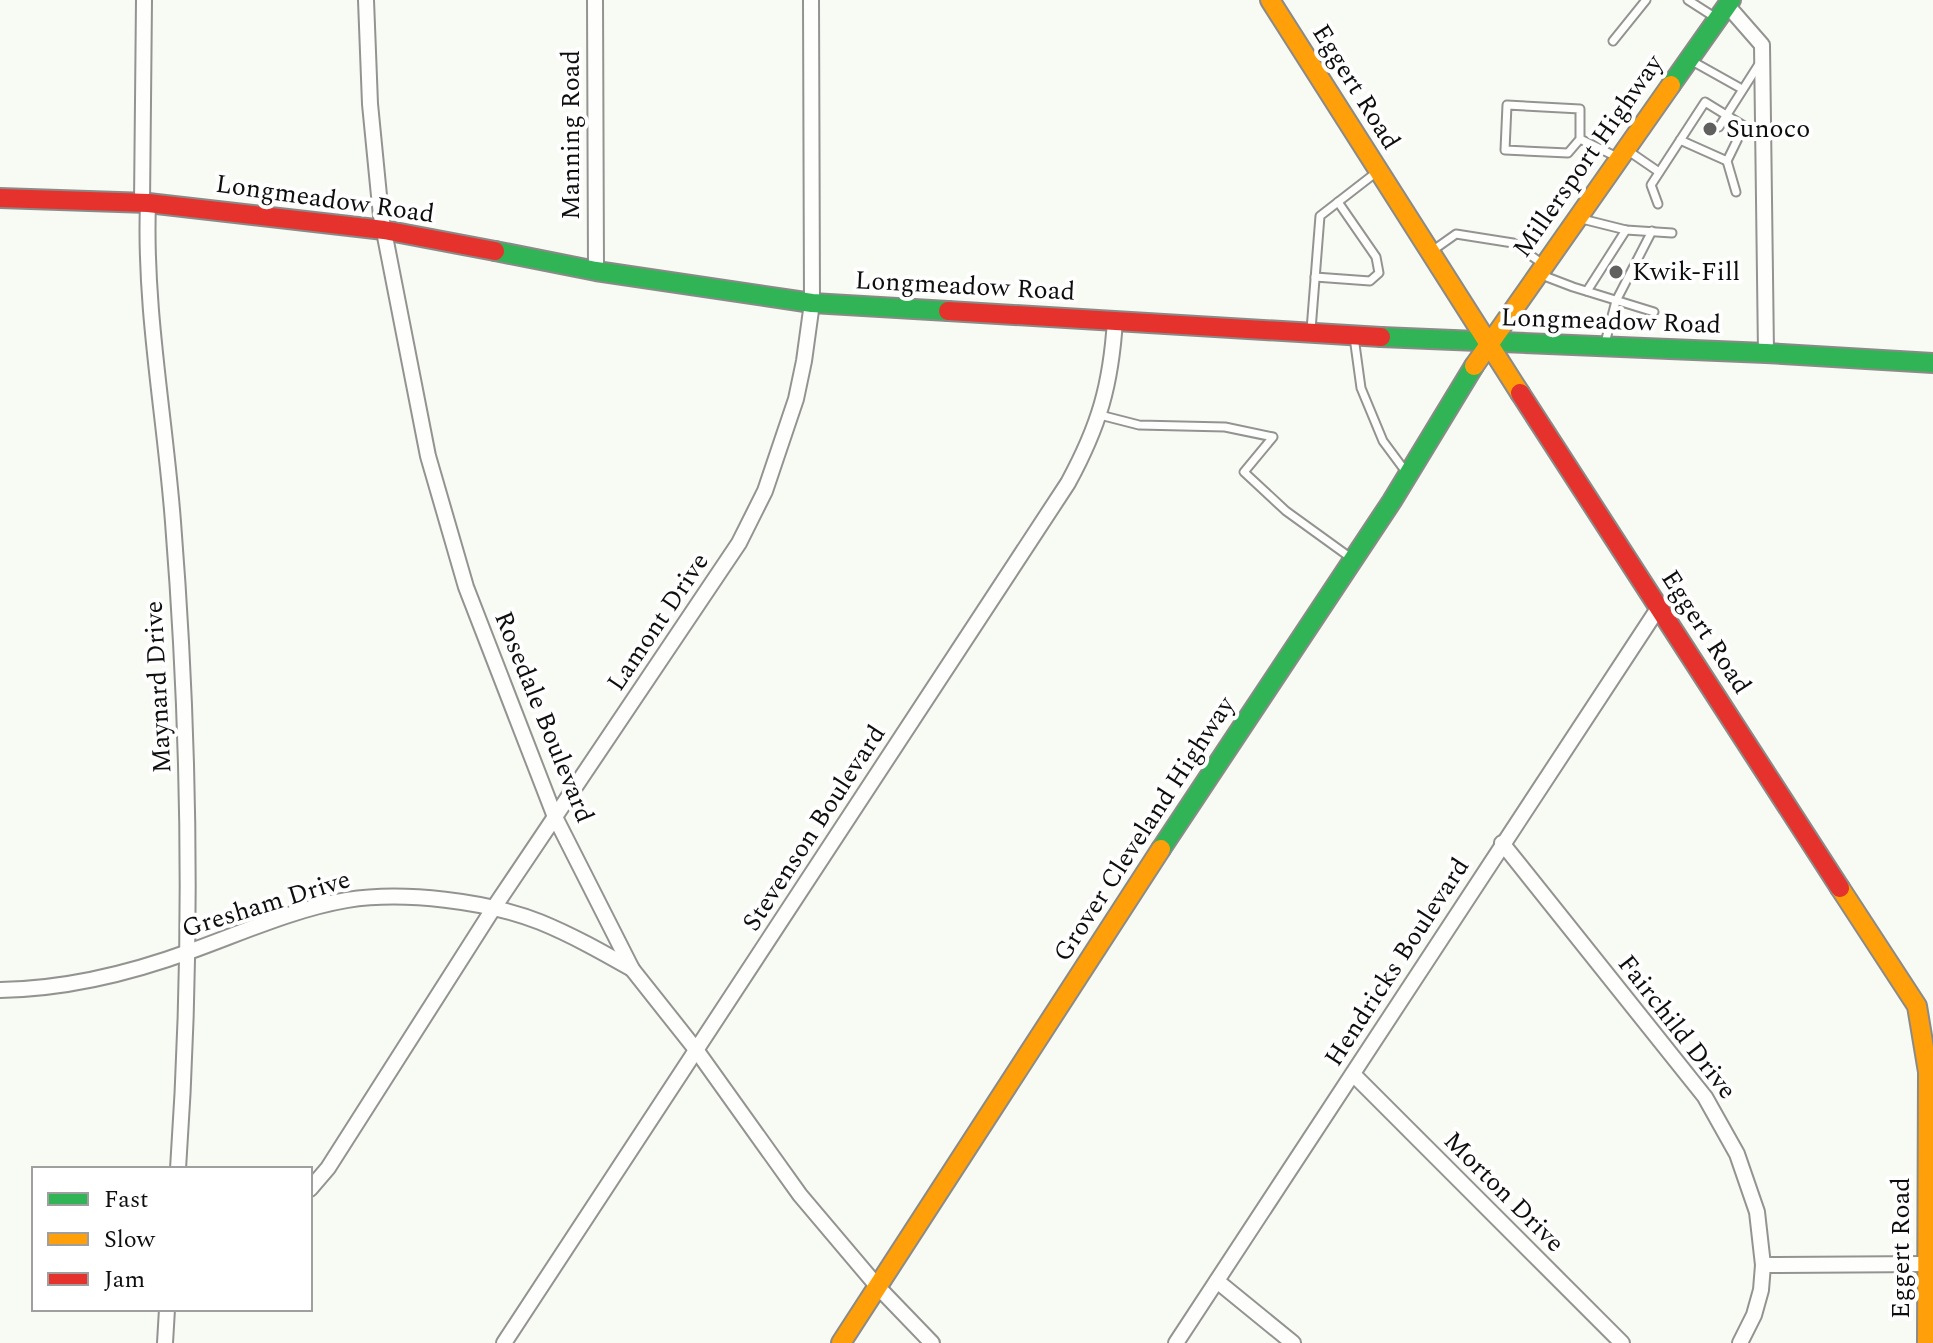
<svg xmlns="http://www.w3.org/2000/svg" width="1933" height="1343" font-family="Spectral,serif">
<rect width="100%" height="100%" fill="#f8faf4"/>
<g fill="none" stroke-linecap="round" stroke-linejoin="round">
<g stroke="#939492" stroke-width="11">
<g id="lane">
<polyline points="1688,0 1716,18"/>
<polyline points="1613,41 1646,0"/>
<polyline points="1692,61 1742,89"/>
<polyline points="1719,127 1761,61"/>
<polyline points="1580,139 1568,153 1505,150 1507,105 1580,109 1580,139 1617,157"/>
<polyline points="1627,150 1659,172"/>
<polyline points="1727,161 1736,192"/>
<polyline points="1658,204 1651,185 1705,102 1744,126 1727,161 1680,140"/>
<polyline points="1582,219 1626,230 1672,233"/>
<polyline points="1432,251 1456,234 1513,243 1540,262"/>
<polyline points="1539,274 1573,287 1654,312"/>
<polyline points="1315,277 1370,281 1379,273 1376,257 1338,202"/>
<polyline points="1587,291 1626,230"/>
<polyline points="1311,330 1320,216 1378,171"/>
<polyline points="1354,337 1361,388 1383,441 1406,472"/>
<polyline points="1605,343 1616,301 1652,231"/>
<polyline points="1100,415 1139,425 1225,427 1273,437 1244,472 1286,511 1351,558"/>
</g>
</g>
<g stroke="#939492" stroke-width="18">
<g id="street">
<polyline points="366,0 370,104 381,216 428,456 466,587 555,817 632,969 697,1051 800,1195 877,1286 932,1343"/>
<polyline points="595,0 596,271"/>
<polyline points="1727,5 1762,45 1766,353"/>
<polyline points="142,203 144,0"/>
<path d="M 148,203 C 144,310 165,416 173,522 C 190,737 193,954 178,1169"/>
<polyline points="1502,843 1705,1097 1737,1154 1757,1212 1763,1265 1761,1290 1754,1315 1740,1343"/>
<path d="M 0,990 C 64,989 131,973 191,951 C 241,933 294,909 347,900 C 404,891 487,901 540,922 C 572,935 602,952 632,969"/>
<polyline points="1353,1074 1622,1343"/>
<polyline points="310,1189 328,1168 493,909 739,543 765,491 796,399 804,361 812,303 811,0"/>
<polyline points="1763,1265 1927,1264"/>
<polyline points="1217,1281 1293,1343"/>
<polyline points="165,1343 167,1309"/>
<path d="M 504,1343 L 1068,483 C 1099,426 1111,385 1115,320"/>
<polyline points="1176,1343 1659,607"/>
</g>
</g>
<g stroke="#8a8b88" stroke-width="22">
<g id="fast">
<polyline points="1671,85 1731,0"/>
<polyline points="495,251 596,271 812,303 948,311"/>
<polyline points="1381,337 1766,353 1933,363"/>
<polyline points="1161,849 1392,501 1474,366"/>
</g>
</g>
<g stroke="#8a8b88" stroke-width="22">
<g id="slow">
<polyline points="1270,0 1520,393"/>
<polyline points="1474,366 1671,85"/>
<polyline points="1840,888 1917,1006 1928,1072 1927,1343"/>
<polyline points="841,1343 1161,849"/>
</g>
</g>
<g stroke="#8a8b88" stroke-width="22">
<g id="jam">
<polyline points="0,198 148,203 384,230 495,251"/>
<polyline points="948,311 1381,337"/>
<polyline points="1520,393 1840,888"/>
</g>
</g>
<use href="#lane" stroke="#fefefd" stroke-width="7"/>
<use href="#street" stroke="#fefefd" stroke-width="14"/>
<use href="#fast" stroke="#30b455" stroke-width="18"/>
<use href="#slow" stroke="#ff9f0a" stroke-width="18"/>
<use href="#jam" stroke="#e5322d" stroke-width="18"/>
</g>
<g fill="#60615e" stroke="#fff" stroke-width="3">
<circle cx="1710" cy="129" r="8"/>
<circle cx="1616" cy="272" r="8"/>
</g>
<g text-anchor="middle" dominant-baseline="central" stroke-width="8" stroke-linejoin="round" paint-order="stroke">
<g font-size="26" fill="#0e0e0e" stroke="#fff">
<text transform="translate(1356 87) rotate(58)">Eggert Road</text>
<text transform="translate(571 135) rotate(-90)">Manning Road</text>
<text transform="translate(1588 156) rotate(-55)">Millersport Highway</text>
<text transform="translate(325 199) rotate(8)">Longmeadow Road</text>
<text transform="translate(965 286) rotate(3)">Longmeadow Road</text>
<text transform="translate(1611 321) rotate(2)">Longmeadow Road</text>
<text transform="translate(658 622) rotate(-56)">Lamont Drive</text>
<text transform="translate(1706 632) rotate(57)">Eggert Road</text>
<text transform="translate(158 687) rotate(-93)">Maynard Drive</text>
<text transform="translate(544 717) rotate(68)">Rosedale Boulevard</text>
<text transform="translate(814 828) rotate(-57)">Stevenson Boulevard</text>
<text transform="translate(1144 829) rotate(-57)">Grover Cleveland Highway</text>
<text transform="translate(266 904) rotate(-17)">Gresham Drive</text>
<text transform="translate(1397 962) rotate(-57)">Hendricks Boulevard</text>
<text transform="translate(1677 1027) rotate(52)">Fairchild Drive</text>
<text transform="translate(1504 1192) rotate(45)">Morton Drive</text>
<text transform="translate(1901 1248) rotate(-90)">Eggert Road</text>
</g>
<g font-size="26" fill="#0e0e0e" stroke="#fff" text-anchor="start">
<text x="1726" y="129">Sunoco</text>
<text x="1632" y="272">Kwik-Fill</text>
</g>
</g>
<rect x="32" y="1167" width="280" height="144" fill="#ffffff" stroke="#9f9f9f" stroke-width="2"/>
<rect x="48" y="1193" width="40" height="12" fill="#30b455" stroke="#9f9f9f" stroke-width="2"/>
<text x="104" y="1207" font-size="24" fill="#0e0e0e">Fast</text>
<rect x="48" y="1233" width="40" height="12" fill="#ff9f0a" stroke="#9f9f9f" stroke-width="2"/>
<text x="104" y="1247" font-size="24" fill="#0e0e0e">Slow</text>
<rect x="48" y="1273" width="40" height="12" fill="#e5322d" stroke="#9f9f9f" stroke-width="2"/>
<text x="104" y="1287" font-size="24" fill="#0e0e0e">Jam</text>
</svg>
